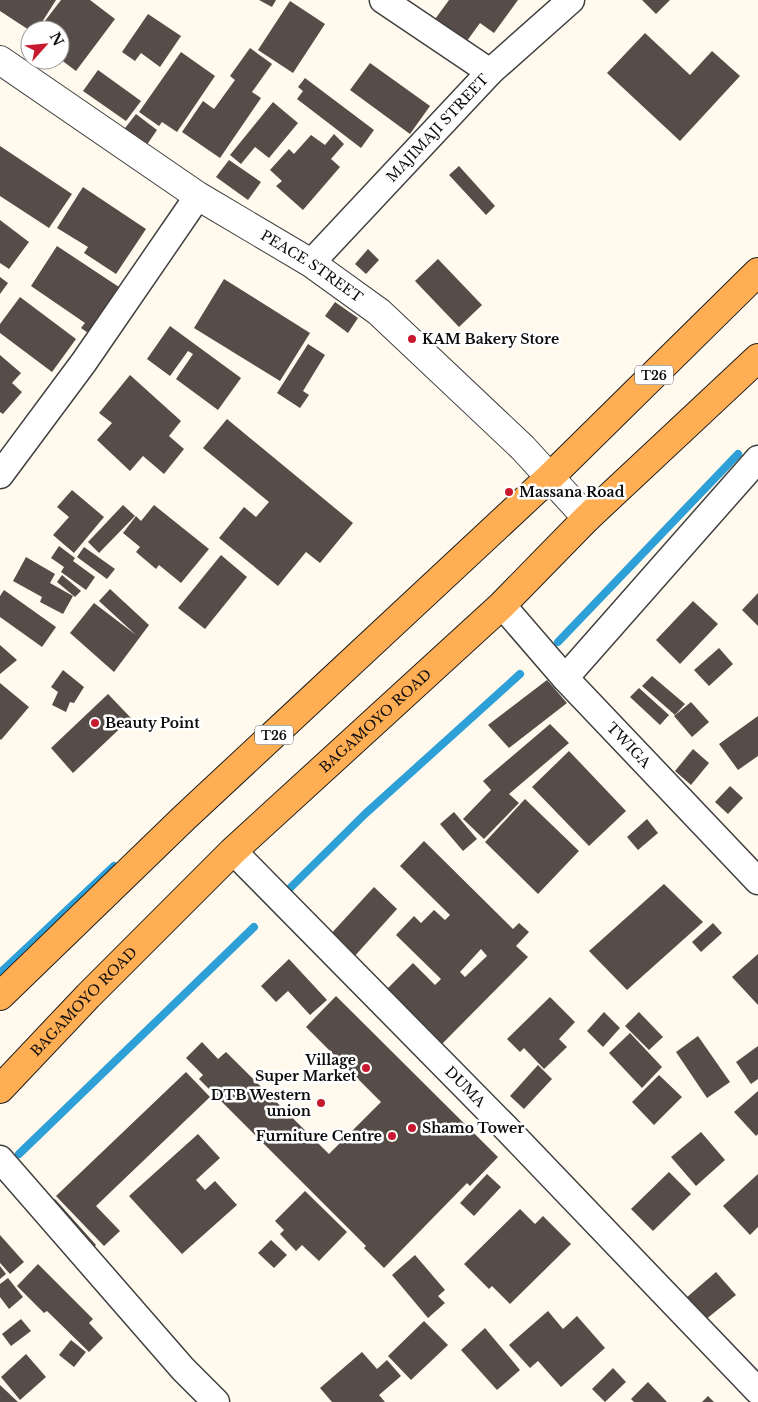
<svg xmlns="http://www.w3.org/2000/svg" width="758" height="1402" font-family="'Libre Baskerville',serif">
<rect width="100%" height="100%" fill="#fffaed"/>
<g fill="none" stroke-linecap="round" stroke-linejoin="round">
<g stroke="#2ea0d8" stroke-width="8">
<polyline points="558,642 738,454"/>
<polyline points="282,896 365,814 520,674"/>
<polyline points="0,973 114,866"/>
<polyline points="19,1154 254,927"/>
</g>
</g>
<g fill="#564d48" fill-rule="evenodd">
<polygon points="0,0 56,0 37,30 29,30 0,11"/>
<polygon points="61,0 90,0 115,19 76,71 60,59 60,30 38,30"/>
<polygon points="259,0 276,0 272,7"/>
<polygon points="449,0 518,0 494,33 480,23 464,45 433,22"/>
<polygon points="642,0 670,0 656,14"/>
<polygon points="290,1 325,24 293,73 258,50"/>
<polygon points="148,14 181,36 160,67 141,53 135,61 122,52"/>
<polygon points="645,33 690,75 712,51 740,76 680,141 607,73"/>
<polygon points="250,48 272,64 252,92 261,98 220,158 182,132 203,101 214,109 235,80 230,76"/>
<polygon points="181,52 215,76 177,132 162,122 159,126 139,112"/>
<polygon points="370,63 430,106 410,134 350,90"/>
<polygon points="98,70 141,101 126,121 83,91"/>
<polygon points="305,78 374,130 361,148 297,99 303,91 298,87"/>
<polygon points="273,102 298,123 269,158 255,147 241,164 230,155"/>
<polygon points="136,114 157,130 144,149 122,132"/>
<polygon points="334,134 344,144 331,159 340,167 303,210 276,186 282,181 270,170 289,149 294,154 311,135 325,145"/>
<polygon points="0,146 72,194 49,228 0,196"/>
<polygon points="229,160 261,182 248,200 216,177"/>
<polygon points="459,166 495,206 486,215 449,175"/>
<polygon points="83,187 146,229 116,274 84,253 88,247 57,228"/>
<polygon points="0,220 29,242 9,269 0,263"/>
<polygon points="57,246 128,293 97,339 81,328 85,323 31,286"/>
<polygon points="368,249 379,260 366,274 355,264"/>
<polygon points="438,259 482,305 459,327 415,281"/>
<polygon points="0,277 8,283 0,294"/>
<polygon points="224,279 310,333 280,381 194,328"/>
<polygon points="20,297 76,339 52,372 0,333 0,324"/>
<polygon points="335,302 358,318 348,333 325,316"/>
<polygon points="170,326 241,378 218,410 176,379 193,354 188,351 170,376 147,359"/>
<polygon points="308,344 325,355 303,391 309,395 300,408 277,393"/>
<polygon points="0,355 21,373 12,383 22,392 3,414 0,412"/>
<polygon points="130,375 181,421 169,436 184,449 164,474 143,456 130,471 97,440 112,423 99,413"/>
<polygon points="227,419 353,523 320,563 306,552 278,586 219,538 244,507 256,517 269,502 203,448"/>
<polygon points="72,490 104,517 74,553 53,535 69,517 57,507"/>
<polygon points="123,505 135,516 99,553 88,542"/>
<polygon points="154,505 209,549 181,583 159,565 156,569 136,552 140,547 123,533 136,516 141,521"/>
<polygon points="59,546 75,558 73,561 95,577 86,590 61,572 64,567 51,558"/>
<polygon points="84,547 115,569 107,579 77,557"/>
<polygon points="221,555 247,577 205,629 178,608"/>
<polygon points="26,557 55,574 50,583 73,596 63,614 40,602 42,597 13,581"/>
<polygon points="62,575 81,591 75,597 57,582"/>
<polygon points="110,589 149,625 114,672 70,633 94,603 136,635 99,601"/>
<polygon points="4,590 56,627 42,647 0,617 0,596"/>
<polygon points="758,593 758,626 742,610"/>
<polygon points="693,601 718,624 680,664 656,640"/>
<polygon points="0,645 17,660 0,674"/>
<polygon points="719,648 733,664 709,686 694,670"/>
<polygon points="63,670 84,687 74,703 70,702 66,712 52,705 58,692 51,687"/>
<polygon points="652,676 685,704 675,715 642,686"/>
<polygon points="547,680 567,703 509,748 488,725"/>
<polygon points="0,683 29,707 1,740 0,739"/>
<polygon points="639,688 669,715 660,725 630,697"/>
<polygon points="108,694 131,718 73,773 51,748"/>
<polygon points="691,702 709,722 692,737 674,716"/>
<polygon points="758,716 758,756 738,770 719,744"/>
<polygon points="550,724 569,743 509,794 519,803 484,839 463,819 491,790 483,781"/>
<polygon points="693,749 709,763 691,785 675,771"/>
<polygon points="569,751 626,811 589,846 532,787"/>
<polygon points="730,786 743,798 728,814 715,802"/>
<polygon points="525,799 579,851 538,894 485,842"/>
<polygon points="454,812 477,839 463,851 440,824"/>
<polygon points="647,819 658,833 638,850 627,837"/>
<path d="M 424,841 L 513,929 L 519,923 L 529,932 L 516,946 L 528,957 L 440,1046 L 385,991 L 413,963 L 435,985 L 441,979 L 396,935 L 414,916 L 421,923 L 434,910 L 445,920 L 450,915 L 400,866 ZM 481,949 L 487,956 L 465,977 L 460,972 Z"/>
<polygon points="664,884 703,922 627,990 589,951"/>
<polygon points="374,887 397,909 353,958 329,936"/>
<polygon points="713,923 722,933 701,952 692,942"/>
<polygon points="758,954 758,1005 732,977"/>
<polygon points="289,959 327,1000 310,1015 288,991 276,1002 261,986"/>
<polygon points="336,996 498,1157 470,1186 467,1183 384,1268 364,1248 366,1246 199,1079 203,1075 186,1058 202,1042 218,1059 226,1052 329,1154 381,1102 306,1027"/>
<polygon points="550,997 575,1022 559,1039 567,1047 544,1069 524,1048 520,1052 507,1039"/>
<polygon points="604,1012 620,1028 603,1047 587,1031"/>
<polygon points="639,1012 663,1037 649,1050 625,1026"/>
<polygon points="630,1033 662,1067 642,1088 609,1053"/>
<polygon points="698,1036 730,1082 707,1098 676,1052"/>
<polygon points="758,1046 758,1079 751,1084 736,1062"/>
<polygon points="538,1065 552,1079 524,1109 510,1096"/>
<polygon points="186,1072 210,1097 96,1206 120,1231 104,1246 56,1196"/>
<polygon points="659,1075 682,1097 654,1125 632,1102"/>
<polygon points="758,1091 758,1134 756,1136 734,1112"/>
<polygon points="701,1132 725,1160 696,1186 671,1157"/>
<polygon points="198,1134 220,1158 196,1180 205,1190 215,1181 237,1205 182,1254 129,1196"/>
<polygon points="669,1172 691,1194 653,1231 631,1209"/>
<polygon points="487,1174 501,1187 474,1216 460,1203"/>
<polygon points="758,1174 758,1227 750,1235 723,1206"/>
<polygon points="305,1191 347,1232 319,1261 302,1245 296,1251 280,1234 284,1230 275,1221"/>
<polygon points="55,1199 96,1245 88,1252 48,1206"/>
<polygon points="520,1209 535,1224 543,1216 571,1244 510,1304 492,1286 489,1289 464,1264"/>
<polygon points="0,1235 24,1262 10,1274 0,1263"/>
<polygon points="271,1240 287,1255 274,1268 258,1253"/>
<polygon points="415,1255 445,1290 438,1296 445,1303 428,1318 392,1275"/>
<polygon points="38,1264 93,1319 89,1323 103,1338 89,1352 47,1311 44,1313 17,1286"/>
<polygon points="0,1266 6,1274 0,1279"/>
<polygon points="716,1272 736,1295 705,1320 686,1298"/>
<polygon points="8,1278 23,1297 9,1309 0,1297 0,1284"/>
<polygon points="548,1311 563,1329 577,1316 605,1348 561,1387 538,1361 530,1368 509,1345"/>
<polygon points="21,1319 31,1331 11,1346 2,1334"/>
<polygon points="424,1321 448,1345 411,1380 388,1356"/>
<polygon points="485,1328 520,1370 497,1390 461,1350"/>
<polygon points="71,1340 86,1352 74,1367 59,1355"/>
<polygon points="362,1352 377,1369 387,1360 401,1376 379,1395 385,1402 332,1402 320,1388"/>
<polygon points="26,1354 46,1377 20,1400 1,1377"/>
<polygon points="613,1368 626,1382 605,1402 592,1389"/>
<polygon points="648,1382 667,1402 634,1402 631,1399"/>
<polygon points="0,1385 18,1402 0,1402"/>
<polygon points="708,1396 714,1402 702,1402"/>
</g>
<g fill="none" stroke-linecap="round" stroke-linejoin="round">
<g stroke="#404040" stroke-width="29">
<g id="minor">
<polyline points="383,0 490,72"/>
<path id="s1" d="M 311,263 L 490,72 L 571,0"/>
<polyline points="0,475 84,362 198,196"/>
<path id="s2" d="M 502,605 L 565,678 L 758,881"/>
<polyline points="565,678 758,459"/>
<path id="s3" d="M 233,851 L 506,1128 L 758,1391"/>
<polyline points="0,1159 183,1369 216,1402"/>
</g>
</g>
<g stroke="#404040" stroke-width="30">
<g id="tertiary">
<path id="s4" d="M 0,60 L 198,196 L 311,263 L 379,312 L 523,448 L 587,518"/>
</g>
</g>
<g stroke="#1e1e1e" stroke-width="30">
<g id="trunk">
<polyline points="0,996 184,818 550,477 758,272"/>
<path id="s5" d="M 0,1089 L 88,996 L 233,851 L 502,605 L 587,518 L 758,358"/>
</g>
</g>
<use href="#minor" stroke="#fff" stroke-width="26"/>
<use href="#tertiary" stroke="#fff" stroke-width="28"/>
<use href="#trunk" stroke="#ffae54" stroke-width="28"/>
</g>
<g fill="#c81a2e" stroke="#fff" stroke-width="2">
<circle cx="412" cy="339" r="5"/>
<circle cx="509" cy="492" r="5"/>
<circle cx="95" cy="723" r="5"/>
<circle cx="366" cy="1068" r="5"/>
<circle cx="321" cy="1103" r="5"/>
<circle cx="412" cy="1128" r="5"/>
<circle cx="392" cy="1136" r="5"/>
</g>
<g text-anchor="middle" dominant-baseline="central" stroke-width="5" stroke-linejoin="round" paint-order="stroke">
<g fill="#fff" stroke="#565656" stroke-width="1">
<rect x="635" y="365.5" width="38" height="19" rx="4"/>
<rect x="255" y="725.5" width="38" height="19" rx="4"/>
</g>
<g font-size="12" font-weight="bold" fill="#0d0d0d">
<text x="654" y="375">T26</text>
<text x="274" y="735">T26</text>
</g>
<g font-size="14" fill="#0d0d0d" stroke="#fff">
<text stroke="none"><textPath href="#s1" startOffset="185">MAJIMAJI STREET</textPath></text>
<text stroke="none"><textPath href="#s4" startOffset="374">PEACE STREET</textPath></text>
<text stroke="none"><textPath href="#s5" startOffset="526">BAGAMOYO ROAD</textPath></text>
<text stroke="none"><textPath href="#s2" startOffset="189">TWIGA</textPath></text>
<text stroke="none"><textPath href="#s5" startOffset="121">BAGAMOYO ROAD</textPath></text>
<text stroke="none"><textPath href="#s3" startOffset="331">DUMA</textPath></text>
</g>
<g font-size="14" font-weight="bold" fill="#0d0d0d" stroke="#fff" text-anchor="start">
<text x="422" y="339">KAM Bakery Store</text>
<text x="519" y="492">Massana Road</text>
<text x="105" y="723">Beauty Point</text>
<text x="356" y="1060" text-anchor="end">Village<tspan x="356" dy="16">Super Market</tspan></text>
<text x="311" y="1095" text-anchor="end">DTB Western<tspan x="311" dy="16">union</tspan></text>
<text x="422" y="1128">Shamo Tower</text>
<text x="382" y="1136" text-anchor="end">Furniture Centre</text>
</g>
</g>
<g transform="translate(45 45) rotate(63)"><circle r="24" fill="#ffffff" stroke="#9e9e9e"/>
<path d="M0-4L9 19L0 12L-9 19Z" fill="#c81a2e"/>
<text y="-8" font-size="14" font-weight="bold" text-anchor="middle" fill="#0d0d0d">N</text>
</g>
</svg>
